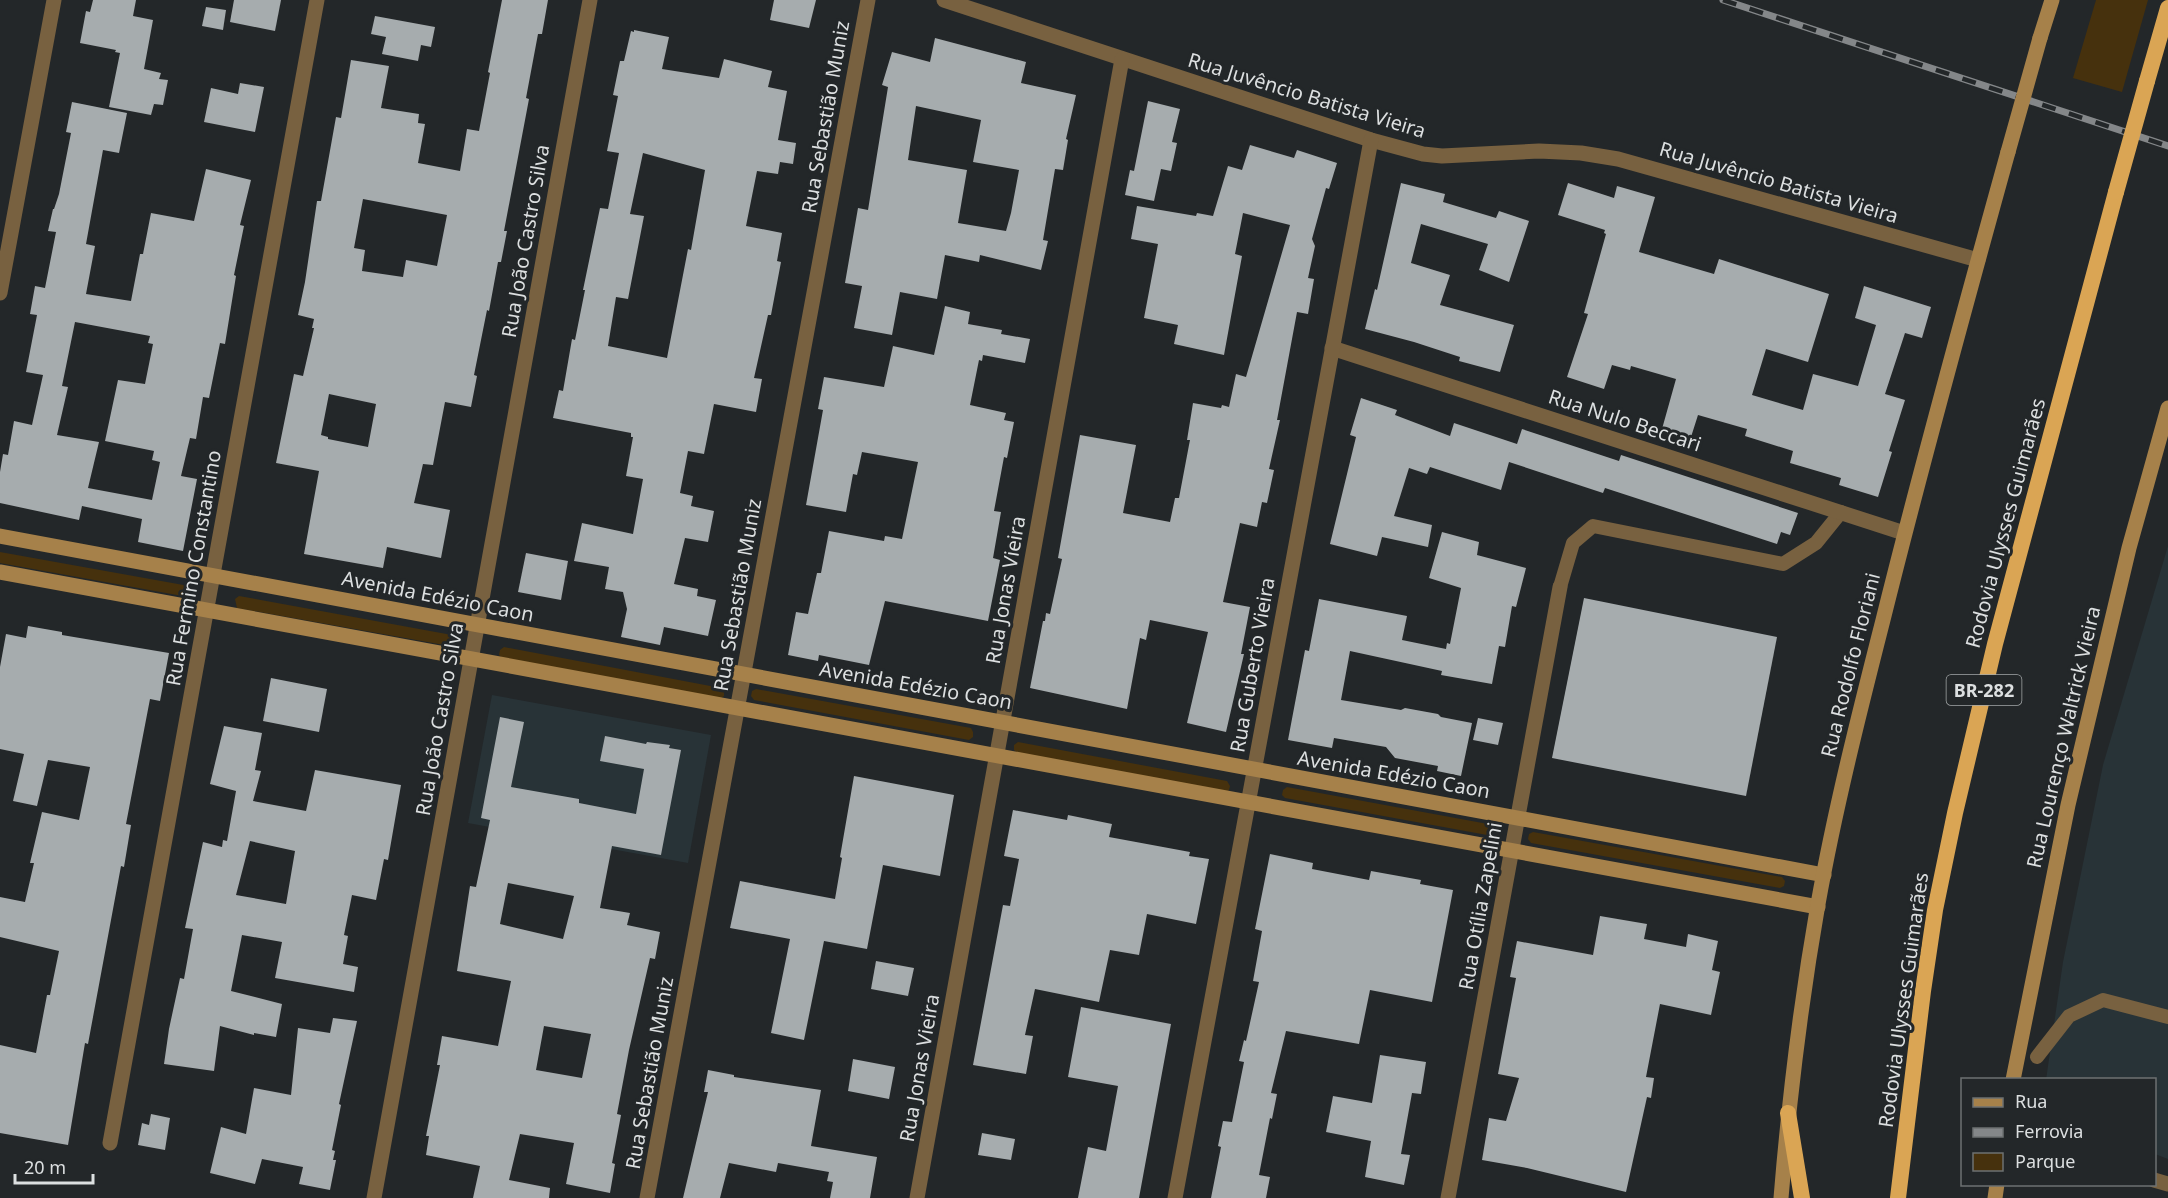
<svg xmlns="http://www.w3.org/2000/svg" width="2168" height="1198" font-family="'Noto Sans',sans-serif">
<rect width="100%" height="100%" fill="#232729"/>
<g fill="#283337">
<polygon points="2168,546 2168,1159 2155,1154 2154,1080 2046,1080 2063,962 2103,765"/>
<polygon points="492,695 711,735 688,863 468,823"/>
</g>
<g fill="#46310d">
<polygon points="2096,0 2148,0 2122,92 2073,78"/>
<polygon points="0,552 189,586 192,590 192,594 188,597 0,563"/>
<polygon points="239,596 452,635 455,639 454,644 450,646 237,608 235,599"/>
<polygon points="504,647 721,688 724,692 724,696 720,699 502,658 499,655 500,650"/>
<polygon points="756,689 971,728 973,732 973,737 969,740 754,700 751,696 752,691"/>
<polygon points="1018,742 1227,781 1230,786 1229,790 1226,793 1017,753 1014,750 1014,745"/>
<polygon points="1287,787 1488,824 1491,828 1490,833 1487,835 1285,798 1282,795 1283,790"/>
<polygon points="1533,832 1782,877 1785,881 1784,886 1780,888 1531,843 1528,839 1529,834"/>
</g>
<g fill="#a6acae" fill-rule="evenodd">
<polygon points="93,0 136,0 133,16 153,20 144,69 161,73 159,79 168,80 163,105 154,104 151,115 109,107 120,53 115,52 116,50 80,43 86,11 90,12"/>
<polygon points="234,0 281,0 275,31 230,22"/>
<path d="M 502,0 L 548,0 L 542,34 L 538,34 L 526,98 L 529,99 L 504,231 L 507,231 L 501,262 L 498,262 L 489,311 L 487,310 L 474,375 L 477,376 L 471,407 L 445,402 L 433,465 L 423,464 L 414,503 L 450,510 L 441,558 L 387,547 L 383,568 L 304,554 L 319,471 L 276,463 L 294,374 L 303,376 L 314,328 L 312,328 L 314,319 L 298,315 L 305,282 L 317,201 L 321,201 L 336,117 L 341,118 L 351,60 L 389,66 L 381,108 L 419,114 L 418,123 L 425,124 L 418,163 L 460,171 L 467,129 L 479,131 L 490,73 L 488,72 ZM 363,199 L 447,215 L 437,266 L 406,260 L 403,277 L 362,271 L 365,250 L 354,248 ZM 329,394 L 376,404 L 368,447 L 328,439 L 328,437 L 321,435 Z"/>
<polygon points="774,0 816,0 809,28 770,20"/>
<polygon points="206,7 226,10 223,30 202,26"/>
<polygon points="375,16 435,27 431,47 421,45 418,61 382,54 386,37 371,34"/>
<path d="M 634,30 L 669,37 L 662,69 L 719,78 L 724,59 L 772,71 L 768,87 L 787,91 L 778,140 L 796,143 L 793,164 L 780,162 L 778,174 L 757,171 L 746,226 L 782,233 L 777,261 L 781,262 L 771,315 L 768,315 L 754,378 L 762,379 L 756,412 L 714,404 L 704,454 L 688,451 L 680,493 L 693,496 L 691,506 L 714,511 L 708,542 L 685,538 L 674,584 L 698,589 L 697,596 L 716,600 L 708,636 L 664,627 L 660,645 L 621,637 L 627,609 L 623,592 L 605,589 L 609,567 L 574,561 L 582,523 L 633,534 L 643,479 L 626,476 L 633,437 L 631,437 L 631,433 L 553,418 L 559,390 L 563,391 L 572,339 L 575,340 L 585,290 L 583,290 L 600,208 L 608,209 L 619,153 L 607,151 L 618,96 L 613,95 L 620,61 L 624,61 L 631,31 L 634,32 ZM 643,153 L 705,170 L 691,250 L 688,249 L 667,358 L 608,346 L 616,297 L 628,299 L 644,216 L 630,214 Z"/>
<path d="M 935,38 L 1026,62 L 1021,83 L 1076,95 L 1066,139 L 1068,140 L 1063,170 L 1055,169 L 1043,240 L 1048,241 L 1041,270 L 980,255 L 979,262 L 945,255 L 937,299 L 900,292 L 892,335 L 854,328 L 862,286 L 845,283 L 858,208 L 868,210 L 888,87 L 882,85 L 892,52 L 930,62 ZM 916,106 L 981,120 L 973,162 L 1019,170 L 1011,213 L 1006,231 L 958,223 L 967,170 L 908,160 Z"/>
<polygon points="240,83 264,87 255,132 204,122 211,88 238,94"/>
<polygon points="1148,101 1180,109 1172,142 1177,143 1171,171 1161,169 1154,201 1125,195 1130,170 1134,171"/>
<path d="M 72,102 L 127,113 L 119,153 L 103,150 L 86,244 L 95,246 L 86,294 L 131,301 L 140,254 L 143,254 L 151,213 L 194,221 L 206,169 L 251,180 L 240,225 L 244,226 L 234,275 L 236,276 L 225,344 L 220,343 L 209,398 L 203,397 L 196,439 L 190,438 L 181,476 L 197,479 L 183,551 L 138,542 L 142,519 L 82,506 L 79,520 L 0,503 L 0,472 L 3,454 L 8,455 L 14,421 L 32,425 L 43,375 L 26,372 L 37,315 L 30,314 L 35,286 L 45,288 L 56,232 L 48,231 L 53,209 L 54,209 L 59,194 L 71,133 L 66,132 ZM 75,322 L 150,336 L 148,343 L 153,344 L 145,384 L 118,380 L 105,441 L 154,451 L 152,460 L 160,462 L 152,500 L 88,488 L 99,442 L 57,435 L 68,387 L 62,386 Z"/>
<polygon points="1250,145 1294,158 1297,150 1337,163 1329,189 1326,188 1312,239 1315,246 1308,278 1314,279 1308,314 1297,312 1277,420 1280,420 1269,469 1274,470 1267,503 1262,502 1257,527 1240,523 1223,602 1250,607 1241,654 1244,654 1226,732 1187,723 1208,632 1150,620 1146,640 1140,638 1127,709 1030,688 1043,621 1045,621 1046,613 1050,614 1062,559 1058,558 1080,435 1136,445 1123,513 1170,522 1175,498 1179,498 1189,445 1190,440 1187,440 1193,403 1221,408 1222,405 1229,407 1236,374 1246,377 1290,225 1243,213 1235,254 1242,256 1224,355 1174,344 1178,325 1144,318 1158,244 1131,239 1137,206 1196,216 1197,213 1213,216 1228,166 1242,170"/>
<polygon points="1401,183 1445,194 1443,202 1496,218 1499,211 1529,221 1509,282 1479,270 1488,244 1421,224 1411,263 1450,275 1440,305 1514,325 1500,372 1459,361 1460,357 1414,342 1365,329 1375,289 1377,290"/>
<polygon points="1568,183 1614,198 1617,186 1655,197 1639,252 1714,274 1719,259 1829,294 1808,362 1766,349 1752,395 1803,410 1813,374 1858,386 1876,325 1855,318 1864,286 1931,307 1922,338 1905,333 1885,394 1905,400 1889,451 1892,452 1878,497 1839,485 1841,478 1790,463 1793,451 1745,436 1747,429 1698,415 1691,437 1662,429 1676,379 1631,366 1630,370 1612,365 1604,389 1567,377 1588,314 1584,313 1606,234 1604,233 1605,230 1558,215"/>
<polygon points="945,306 970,312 968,324 1002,330 1001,334 1030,339 1025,363 983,355 982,361 979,360 970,405 1006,413 1004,420 1014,422 1007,458 1004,457 994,511 1001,512 993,558 1000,560 988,621 885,601 869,665 819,655 818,661 788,655 796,612 808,614 817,573 821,573 829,531 884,541 885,536 902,539 918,462 862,452 857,475 853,474 846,512 806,505 823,410 818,409 824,377 884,387 893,346 934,355"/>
<polygon points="1361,398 1397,410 1395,415 1450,436 1454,423 1517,444 1522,429 1619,461 1621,455 1798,513 1790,535 1781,532 1777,544 1605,488 1603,493 1509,462 1501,490 1430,467 1427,474 1409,468 1394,516 1432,525 1428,547 1382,537 1377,556 1330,544 1356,437 1350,435"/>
<polygon points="1442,532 1479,542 1477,555 1526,568 1516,607 1512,606 1505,647 1499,646 1492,684 1441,675 1442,671 1350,651 1341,700 1401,710 1405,708 1438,714 1441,717 1472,723 1461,776 1437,771 1438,766 1395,758 1386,747 1334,738 1332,748 1288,740 1305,650 1309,651 1319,599 1407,616 1402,640 1446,649 1447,643 1450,644 1461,588 1429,578"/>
<polygon points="526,553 568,561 561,600 518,592"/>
<polygon points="1584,598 1777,637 1746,796 1552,758"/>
<polygon points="28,626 62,632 62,635 169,653 160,701 150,699 126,824 131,825 124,867 121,866 88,1044 85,1043 68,1145 0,1133 0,1045 36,1053 47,995 50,995 59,951 0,937 0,897 25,902 34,863 30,863 42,812 79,820 90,767 48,760 37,806 13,801 24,754 0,749 0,667 6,634 26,638"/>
<polygon points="271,678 327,689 319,732 263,721"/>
<path d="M 500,717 L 524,722 L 511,787 L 579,799 L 579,803 L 636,814 L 644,769 L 600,761 L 605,736 L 646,744 L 647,742 L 670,745 L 669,748 L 681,750 L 661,855 L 612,846 L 600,908 L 630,913 L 627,925 L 660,932 L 655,959 L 650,958 L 629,1050 L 617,1114 L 621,1115 L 612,1163 L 615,1164 L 610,1193 L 566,1184 L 574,1143 L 520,1134 L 509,1180 L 550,1188 L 549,1198 L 473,1198 L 480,1166 L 426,1155 L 429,1136 L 426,1136 L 440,1065 L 437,1065 L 442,1036 L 498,1046 L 511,981 L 457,971 L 470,886 L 476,887 L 490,820 L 481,818 ZM 508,883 L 574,896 L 563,939 L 500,924 ZM 544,1026 L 591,1034 L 582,1078 L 536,1070 Z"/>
<polygon points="1478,718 1503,723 1498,745 1473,740"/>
<path d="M 224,726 L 262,733 L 255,770 L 261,771 L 253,801 L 306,811 L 315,770 L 401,785 L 388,860 L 384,859 L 376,900 L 352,895 L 344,935 L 348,936 L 343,964 L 358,967 L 354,992 L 275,978 L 282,942 L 242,935 L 231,991 L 282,1004 L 276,1037 L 254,1033 L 254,1035 L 220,1026 L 214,1071 L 164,1064 L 169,1029 L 180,978 L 184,979 L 193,929 L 185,928 L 203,842 L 222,847 L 223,840 L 227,841 L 236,791 L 210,784 ZM 250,841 L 295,851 L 286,904 L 236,895 Z"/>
<polygon points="854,776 954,795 940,876 883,865 867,949 824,941 804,1040 771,1033 790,939 730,928 740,881 835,899 842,858 840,857"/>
<polygon points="1013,810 1067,820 1068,815 1112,824 1109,837 1190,852 1189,856 1209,859 1196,924 1147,914 1139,955 1110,950 1099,1002 1035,989 1025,1035 1033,1036 1026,1074 973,1065 1003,905 1010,906 1019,859 1004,856"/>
<polygon points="1270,854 1313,863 1312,869 1369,880 1371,871 1421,880 1420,884 1453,890 1432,1002 1370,990 1359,1044 1286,1031 1271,1093 1277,1094 1272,1119 1270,1118 1259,1175 1270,1177 1266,1198 1211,1198 1221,1147 1218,1146 1223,1121 1232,1122 1244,1062 1239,1061 1244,1040 1246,1041 1259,982 1253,981 1262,931 1255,929"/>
<polygon points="1600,916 1647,924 1644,939 1686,947 1688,934 1718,941 1712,970 1720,972 1711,1015 1660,1004 1646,1077 1654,1078 1651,1098 1647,1097 1626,1192 1527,1168 1482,1160 1489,1118 1506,1121 1519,1078 1498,1074 1516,978 1510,977 1517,941 1593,955"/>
<polygon points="876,961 914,968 908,996 871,989"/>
<polygon points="1081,1007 1171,1024 1139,1198 1078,1198 1088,1147 1106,1151 1118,1086 1068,1077"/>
<polygon points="333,1018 357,1021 339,1104 341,1105 332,1150 335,1151 333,1160 336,1160 330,1190 299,1184 303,1167 262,1159 255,1184 210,1173 221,1127 246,1134 254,1088 291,1095 298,1028 330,1033"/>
<polygon points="1380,1055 1426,1062 1421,1094 1412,1093 1401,1154 1410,1155 1404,1185 1365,1177 1371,1141 1326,1132 1333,1096 1372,1103"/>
<polygon points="853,1059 895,1067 889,1099 848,1091"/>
<polygon points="708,1070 734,1075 734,1077 821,1090 811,1146 877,1157 870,1198 830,1198 833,1182 827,1181 829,1172 778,1163 776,1172 729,1163 720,1198 683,1198 708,1092 704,1092"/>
<polygon points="151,1114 170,1118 165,1150 138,1145 142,1123 149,1125"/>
<polygon points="982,1133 1015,1139 1011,1160 978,1155"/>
</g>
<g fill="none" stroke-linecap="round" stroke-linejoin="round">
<g stroke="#786140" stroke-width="14">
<polyline points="1560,587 1573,543 1593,526 1783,564 1816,543 1841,512"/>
<polyline points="2037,1057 2069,1016 2103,1000 2168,1017"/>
</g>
<g stroke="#786140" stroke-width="15">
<polyline points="944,0 1371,140 1423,154 1442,156 1539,151 1581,153 1618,159 1978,260"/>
<polyline points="0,293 54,0"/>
<polyline points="1332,348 1904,533"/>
<polyline points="110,1143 317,0"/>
<polyline points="2154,1180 2168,1184"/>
<polyline points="374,1198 590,0"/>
<polyline points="647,1198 868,0"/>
<polyline points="917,1198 1122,59"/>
<polyline points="1175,1198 1371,140"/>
<polyline points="1448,1198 1560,587"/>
</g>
<g stroke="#a6814a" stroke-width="15">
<polyline points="2040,38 2052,0"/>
<polyline points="0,536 1824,875"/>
<polyline points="0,572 1818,907"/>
<polyline points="2013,1080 2068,805 2129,548 2168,408"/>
<path d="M 1781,1198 C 1789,1100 1801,1001 1818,904 C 1835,809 1859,714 1883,620 C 1922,463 1965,307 2008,152"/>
<polyline points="1995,1198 1997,1184"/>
</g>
<g stroke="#daa554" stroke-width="16">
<polyline points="2147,81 2168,8"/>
<polyline points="1788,1113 1802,1198"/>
<polyline points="1898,1198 1923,991 1935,910 1955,813 1995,644 2116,192"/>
</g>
<g stroke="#848789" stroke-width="7">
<polyline id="rail" points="1723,0 2168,146"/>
</g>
<use href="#rail" stroke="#232729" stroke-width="4.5" stroke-dasharray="14" stroke-linecap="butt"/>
<polyline stroke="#a6814a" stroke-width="15" points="2008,152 2040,38"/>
<polyline stroke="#daa554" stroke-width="16" points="2116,192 2147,81"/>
</g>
<g text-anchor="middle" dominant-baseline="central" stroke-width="6" stroke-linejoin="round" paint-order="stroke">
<rect fill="#232729" stroke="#a4a8a9" stroke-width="1.5" x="1946.5" y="675" width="75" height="30" rx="4.5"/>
<g font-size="18" font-weight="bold" fill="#dcdfe0">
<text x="1984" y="690">BR-282</text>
</g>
<g font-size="20" fill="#dcdfe0" stroke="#232729">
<text transform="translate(1307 95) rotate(17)">Rua Juvêncio Batista Vieira</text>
<text transform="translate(825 117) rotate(-80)">Rua Sebastião Muniz</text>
<text transform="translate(1779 182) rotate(16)">Rua Juvêncio Batista Vieira</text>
<text transform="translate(525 241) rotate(-80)">Rua João Castro Silva</text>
<text transform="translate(1625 420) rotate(18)">Rua Nulo Beccari</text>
<text transform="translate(2005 523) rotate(-75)">Rodovia Ulysses Guimarães</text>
<text transform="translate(193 568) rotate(-80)">Rua Fermino Constantino</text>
<text transform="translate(1005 590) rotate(-80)">Rua Jonas Vieira</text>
<text transform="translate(737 595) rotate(-80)">Rua Sebastião Muniz</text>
<text transform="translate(438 596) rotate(11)">Avenida Edézio Caon</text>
<text transform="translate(1252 665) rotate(-80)">Rua Guberto Vieira</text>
<text transform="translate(1850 665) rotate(-76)">Rua Rodolfo Floriani</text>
<text transform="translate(916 685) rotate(10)">Avenida Edézio Caon</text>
<text transform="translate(439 719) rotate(-80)">Rua João Castro Silva</text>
<text transform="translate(2063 737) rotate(-77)">Rua Lourenço Waltrick Vieira</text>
<text transform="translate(1394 774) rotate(10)">Avenida Edézio Caon</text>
<text transform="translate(1480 906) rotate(-80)">Rua Otília Zapelini</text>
<text transform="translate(1903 1000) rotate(-82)">Rodovia Ulysses Guimarães</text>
<text transform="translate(919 1068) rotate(-80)">Rua Jonas Vieira</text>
<text transform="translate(649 1073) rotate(-80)">Rua Sebastião Muniz</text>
</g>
</g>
<rect x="1961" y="1078" width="195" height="108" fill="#232729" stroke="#6d7172" stroke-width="1.5"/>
<rect x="1973" y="1098" width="30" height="9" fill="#a6814a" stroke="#6d7172" stroke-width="1.5"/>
<text x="2015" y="1108" font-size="18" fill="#dcdfe0">Rua</text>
<rect x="1973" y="1128" width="30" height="9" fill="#848789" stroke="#6d7172" stroke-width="1.5"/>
<text x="2015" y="1138" font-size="18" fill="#dcdfe0">Ferrovia</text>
<rect x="1973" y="1153" width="30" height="18" fill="#46310d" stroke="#6d7172" stroke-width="1.5"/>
<text x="2015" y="1168" font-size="18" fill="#dcdfe0">Parque</text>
<path d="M15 1174v9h78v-9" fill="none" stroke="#dcdfe0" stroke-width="3"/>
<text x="24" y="1174" font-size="18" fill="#dcdfe0" stroke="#232729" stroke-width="4.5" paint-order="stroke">20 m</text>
</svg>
